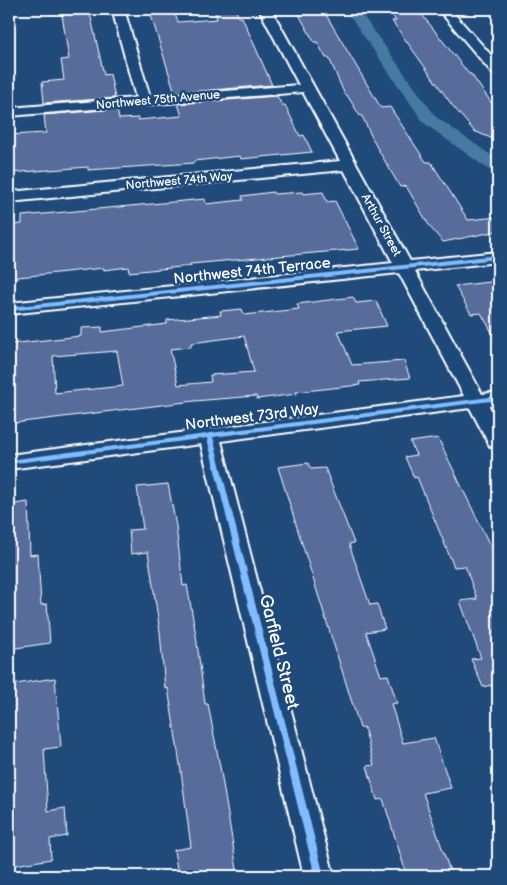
<svg xmlns="http://www.w3.org/2000/svg" width="507" height="885" font-family="'Balsamiq Sans',sans-serif">
<rect width="100%" height="100%" fill="#1f4a7a"/>
<filter id="ink" filterUnits="userSpaceOnUse"><feTurbulence type="fractalNoise" baseFrequency=".02" numOctaves="2"/><feDisplacementMap in="SourceGraphic" scale="10" xChannelSelector="R" yChannelSelector="G"/><feConvolveMatrix kernelMatrix="1 2 1 2 8 2 1 2 1" color-interpolation-filters="sRGB"/></filter>
<g filter="url(#ink)">
<g fill="none" stroke-linecap="round" stroke-linejoin="round">
<polygon fill="#467aa3" fill-rule="evenodd" points="345,9 358,9 436,117 498,160 498,173 492,172 424,123"/>
</g>
<g fill="#586c9c" stroke="#fff" fill-rule="evenodd">
<polygon points="61,9 89,9 104,75 110,74 115,98 44,103 42,82 64,80 61,60 69,59"/>
<polygon points="149,9 173,9 178,22 217,19 214,9 236,9 238,17 242,17 272,85 175,93"/>
<polygon points="296,9 316,9 318,13 325,13 381,108 390,107 426,162 431,162 468,220 498,217 498,231 443,242 430,227 406,186 400,187 375,144 362,116 360,116 347,95 345,95 329,58 326,58 317,42 314,42"/>
<polygon points="388,9 415,9 419,11 469,74 471,74 498,112 498,141 474,131 452,105 392,21 396,21"/>
<polygon points="277,96 282,105 285,105 300,136 304,135 312,152 241,159 240,156 194,161 194,163 88,170 88,167 9,173 9,135 46,133 44,115 117,109 119,119 138,118 138,120 182,116 178,104"/>
<polygon points="273,192 274,194 302,192 303,194 323,192 327,202 335,201 359,249 190,264 191,266 129,272 128,267 104,270 104,268 9,278 9,225 22,224 22,216 205,199 206,204 243,200 242,196"/>
<polygon points="498,281 498,343 481,313 471,314 455,286"/>
<path d="M 353,297 L 356,303 L 376,301 L 387,326 L 338,331 L 352,365 L 404,361 L 410,378 L 359,382 L 360,385 L 296,392 L 297,394 L 257,399 L 256,396 L 194,401 L 14,423 L 12,362 L 9,362 L 9,344 L 81,336 L 81,328 L 102,327 L 102,332 L 167,324 L 167,320 L 221,315 L 220,311 L 242,309 L 244,315 L 299,309 L 297,304 ZM 244,336 L 254,372 L 210,375 L 211,382 L 178,385 L 170,349 L 191,347 L 191,343 ZM 117,351 L 123,386 L 55,393 L 53,356 Z"/>
<polygon points="438,438 498,562 498,700 496,700 491,685 483,687 471,659 481,658 460,601 477,599 465,566 454,567 417,477 414,478 405,457 416,455 410,442"/>
<polygon points="308,463 311,469 325,468 354,543 349,544 370,605 377,604 385,629 366,632 381,676 388,675 397,703 391,704 403,743 434,738 451,788 423,793 451,874 437,876 407,876 383,799 377,800 367,766 374,765 364,727 360,728 278,467"/>
<polygon points="168,484 176,526 183,586 187,585 196,635 205,704 208,704 221,772 238,876 178,876 174,850 191,847 181,771 168,688 165,689 160,632 148,552 131,554 129,530 143,529 137,487"/>
<polygon points="28,502 30,555 38,554 41,605 47,604 50,643 9,649 9,505"/>
<polygon points="55,678 61,747 44,749 48,811 65,808 67,836 50,839 51,859 9,866 9,685"/>
</g>
<g fill="none" stroke-linecap="round" stroke-linejoin="round">
<g stroke="#fff" stroke-width="4">
<g id="minor">
<polygon points="112,9 124,9 150,97 299,85 259,9 271,9 410,261 498,252 498,262 415,271 482,394 498,392 498,404 489,406 498,422 498,448 490,446 470,408 221,441 334,876 304,876 201,444 9,469 9,455 464,396 399,273 9,314 9,303 393,263 344,170 9,202 9,192 340,161 303,92 9,116 9,108 136,98"/>
<polygon points="438,9 450,9 498,63 498,75 493,74"/>
</g>
</g>
<use href="#minor" fill="#1f4a7a" fill-rule="evenodd"/>
<g stroke="#1f4a7a" stroke-width="3">
<g id="cycleway">
<polygon points="498,255 498,259 9,311 9,307"/>
<polygon points="498,396 498,400 213,437 324,876 315,876 207,438 9,464 9,460 206,434 209,433 211,433"/>
</g>
</g>
<use href="#cycleway" fill="#80bcff" fill-rule="evenodd"/>
</g>
</g>
<g text-anchor="middle" dominant-baseline="central" stroke-width="5" stroke-linejoin="round" paint-order="stroke">
<g font-size="12" fill="#fff" stroke="#1f4a7a">
<text transform="translate(158 100) rotate(-5)">Northwest 75th Avenue</text>
<text transform="translate(179 181) rotate(-5)">Northwest 74th Way</text>
<text transform="translate(381 225) rotate(61)">Arthur Street</text>
</g>
<g font-size="15" fill="#fff" stroke="#1f4a7a">
<text transform="translate(252 271) rotate(-6)">Northwest 74th Terrace</text>
<text transform="translate(252 417) rotate(-7)">Northwest 73rd Way</text>
</g>
<g font-size="18" fill="#fff" stroke="#1f4a7a">
<text transform="translate(279 652) rotate(76)">Garfield Street</text>
</g>
</g>
<rect width="507" height="885" fill="none" stroke="#1f4a7a" stroke-width="30"/>
<rect x="15" y="15" width="477" height="855" fill="none" stroke="#fff" stroke-width="2" filter="url(#ink)"/>
</svg>
